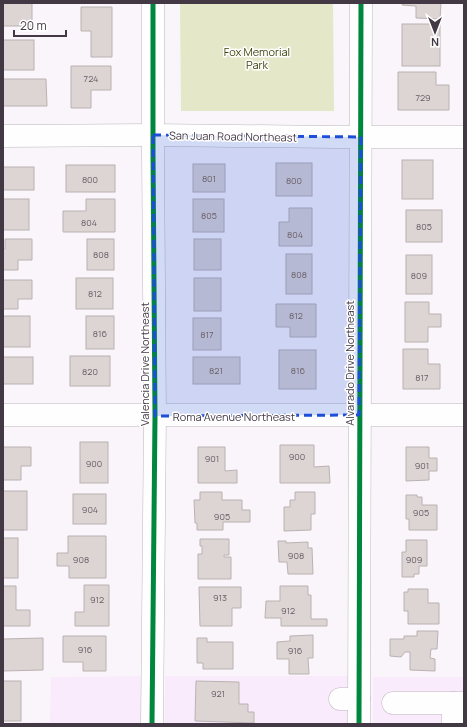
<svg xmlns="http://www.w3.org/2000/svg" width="467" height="727" font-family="Manrope,sans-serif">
<rect width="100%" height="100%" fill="#faf5fa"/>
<g fill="#faebfc">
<polygon points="143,676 142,724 3,724 3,723 50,722 51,677"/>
<polygon points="165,676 349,676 348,724 165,724"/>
<rect x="373" y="677" width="91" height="47"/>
</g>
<polygon fill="#e4e8c8" points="180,3 333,3 334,111 181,111"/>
<g fill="#ddd4d4" stroke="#bab2b2">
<rect x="3" y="3" width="29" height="23"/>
<polygon points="403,3 441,3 440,19 416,18 416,6 402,5"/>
<polygon points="81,7 112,7 112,57 91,57 91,31 81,31"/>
<rect x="402" y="24" width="38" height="42"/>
<rect x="3" y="40" width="31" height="30"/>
<polygon points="71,66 111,66 111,90 91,90 91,108 71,108"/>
<polygon points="398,72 436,72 436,85 449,85 449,110 398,110"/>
<polygon points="3,79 46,79 47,106 3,106"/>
<rect x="402" y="160" width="31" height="39"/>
<rect x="276" y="163" width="36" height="33"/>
<rect x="193" y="164" width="32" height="28"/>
<rect x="66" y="165" width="49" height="27"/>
<rect x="3" y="167" width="31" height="23"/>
<rect x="3" y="199" width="26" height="31"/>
<polygon points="86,199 115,199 115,232 63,232 63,211 86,211"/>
<rect x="193" y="199" width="31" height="33"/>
<polygon points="289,208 312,208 312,246 279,246 279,222 289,222"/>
<rect x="406" y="210" width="36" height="32"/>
<polygon points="5,239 32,239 32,260 18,260 18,270 3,270 3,249 5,249"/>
<rect x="87" y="239" width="27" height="31"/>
<rect x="194" y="239" width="27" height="31"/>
<rect x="286" y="254" width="26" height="40"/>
<rect x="406" y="255" width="26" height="39"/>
<rect x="76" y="278" width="37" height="31"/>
<rect x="194" y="278" width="27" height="33"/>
<polygon points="3,280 32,280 32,299 18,299 18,309 3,309"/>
<polygon points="405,302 429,302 429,314 441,314 441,327 428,327 428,342 405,342"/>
<polygon points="276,304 316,304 316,337 290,337 290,327 276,327"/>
<rect x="3" y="316" width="27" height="31"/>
<rect x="86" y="316" width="28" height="33"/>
<rect x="193" y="318" width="28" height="32"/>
<polygon points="403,349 428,349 428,364 440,364 440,389 403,389"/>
<rect x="279" y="350" width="37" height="39"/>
<rect x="70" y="356" width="40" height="30"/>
<rect x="3" y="357" width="30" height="27"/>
<rect x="193" y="357" width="47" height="27"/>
<rect x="80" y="442" width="28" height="41"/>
<polygon points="280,445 314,445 314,467 329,466 330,483 280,483"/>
<polygon points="3,447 31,447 31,466 21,466 21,480 3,480"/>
<polygon points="198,447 225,447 225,471 237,470 237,483 198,483"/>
<polygon points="406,447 429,447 429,458 437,458 437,471 429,471 429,480 406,481"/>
<rect x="3" y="491" width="24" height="39"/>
<polygon points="200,492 222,492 222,500 242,500 242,510 250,510 250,522 223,522 223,530 197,530 197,523 195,523 194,500 200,500"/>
<polygon points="295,492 315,492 315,514 311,514 311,530 284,531 284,507 290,507 290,500 295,500"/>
<rect x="73" y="494" width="33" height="30"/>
<polygon points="406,495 417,495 417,497 422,497 422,505 437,505 437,530 409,530 409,519 406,519"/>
<polygon points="68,536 106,536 106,578 69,578 69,566 57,566 57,553 68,553"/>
<rect x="3" y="538" width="15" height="40"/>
<polygon points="200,539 229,539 229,555 224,555 224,557 231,557 231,579 198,579 198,554 202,554 202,546 200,546"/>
<polygon points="406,540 427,540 427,566 419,566 419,574 414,574 414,577 402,577 402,552 406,552"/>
<polygon points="278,541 286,541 286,543 308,542 308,548 312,548 313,574 288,574 287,562 279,562"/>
<polygon points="84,585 109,585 109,626 75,626 75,612 84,612"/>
<polygon points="3,586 16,586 16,610 30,610 30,626 3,626"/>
<polygon points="280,586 308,586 308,595 311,595 311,619 327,619 327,626 281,626 281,618 265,618 266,601 280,601"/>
<polygon points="199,587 241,587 241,608 232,608 232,626 200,626"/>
<polygon points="408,589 428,589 428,603 439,603 439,624 408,624 408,611 404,611 404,592 408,592"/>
<polygon points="417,631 438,631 437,649 431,649 430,658 435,659 435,671 410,670 410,652 405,652 401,657 390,656 390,639 404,639 404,636 417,636"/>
<polygon points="313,635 313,658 308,658 309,674 289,674 289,659 277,659 277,642 290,641 290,636"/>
<polygon points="63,636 106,636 106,671 83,671 83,662 63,662"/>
<polygon points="43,638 43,670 3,671 3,639"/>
<polygon points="197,638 207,638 207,642 233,642 233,669 203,669 203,663 197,663"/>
<rect x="3" y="681" width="18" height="40"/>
<polygon points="196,681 239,682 239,704 248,704 248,712 254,712 254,723 195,721"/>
</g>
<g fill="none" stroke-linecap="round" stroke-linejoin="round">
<g stroke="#beb7be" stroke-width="23">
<g id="minor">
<polyline points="3,136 153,135 335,137 464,137"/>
<polyline points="3,415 464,415"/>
<polyline points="340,699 359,699"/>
<polyline points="393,703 464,703"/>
<polyline points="152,724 155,416 153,153 153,3"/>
<polyline points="359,724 361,3"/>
<polyline points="453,724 453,703"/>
</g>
</g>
<use href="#minor" stroke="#fefefe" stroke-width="22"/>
<g stroke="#fff" stroke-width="8">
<g id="cycleway">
<polyline points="152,724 155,416 153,153 153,3"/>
<polyline points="359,724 361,3"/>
</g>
</g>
<use href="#cycleway" stroke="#00873e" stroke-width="5"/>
</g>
<path fill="#1d4ed8" fill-opacity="0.2" stroke="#1d4ed8" stroke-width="3" stroke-dasharray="8 5" stroke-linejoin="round" d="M 153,135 L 361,137 L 359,415 L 155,416 Z"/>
<g text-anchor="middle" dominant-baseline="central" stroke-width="3" stroke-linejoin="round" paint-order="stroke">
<g font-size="9" fill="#6a6068">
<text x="91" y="78">724</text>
<text x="423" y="97">729</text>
<text x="209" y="178">801</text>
<text x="90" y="179">800</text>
<text x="294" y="180">800</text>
<text x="209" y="215">805</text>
<text x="89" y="222">804</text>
<text x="424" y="226">805</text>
<text x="295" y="234">804</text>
<text x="101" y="254">808</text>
<text x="299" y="274">808</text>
<text x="419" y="275">809</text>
<text x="95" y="293">812</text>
<text x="296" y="315">812</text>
<text x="100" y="333">816</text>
<text x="207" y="334">817</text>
<text x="216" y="370">821</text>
<text x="298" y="370">816</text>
<text x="90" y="371">820</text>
<text x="422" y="377">817</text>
<text x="297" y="456">900</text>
<text x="212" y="458">901</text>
<text x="94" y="463">900</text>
<text x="422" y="465">901</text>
<text x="90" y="509">904</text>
<text x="421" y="512">905</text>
<text x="222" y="516">905</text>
<text x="296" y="555">908</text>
<text x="81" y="559">908</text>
<text x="414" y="559">909</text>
<text x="220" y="597">913</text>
<text x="97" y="599">912</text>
<text x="288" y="610">912</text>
<text x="85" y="649">916</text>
<text x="295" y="650">916</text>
<text x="218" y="693">921</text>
</g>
<g font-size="11" fill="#3c430b" stroke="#fff">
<text x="257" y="51">Fox Memorial<tspan x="257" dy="13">Park</tspan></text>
</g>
<g font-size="11" fill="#433944" stroke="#fff">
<text transform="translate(233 136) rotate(1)">San Juan Road Northeast</text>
<text transform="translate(349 363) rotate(-90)">Alvarado Drive Northeast</text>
<text transform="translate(144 364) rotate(-90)">Valencia Drive Northeast</text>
<text x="234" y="416">Roma Avenue Northeast</text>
</g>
</g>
<rect width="467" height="727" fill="none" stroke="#433944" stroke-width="8"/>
<g transform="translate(435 32) rotate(180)" stroke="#ffffff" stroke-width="3" paint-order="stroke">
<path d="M0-3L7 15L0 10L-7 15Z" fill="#433944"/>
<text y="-6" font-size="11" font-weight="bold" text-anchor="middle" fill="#433944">N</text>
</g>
<path d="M14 30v6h52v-6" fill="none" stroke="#433944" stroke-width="2"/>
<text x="20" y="30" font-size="12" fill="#433944" stroke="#ffffff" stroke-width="3" paint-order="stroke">20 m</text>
</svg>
